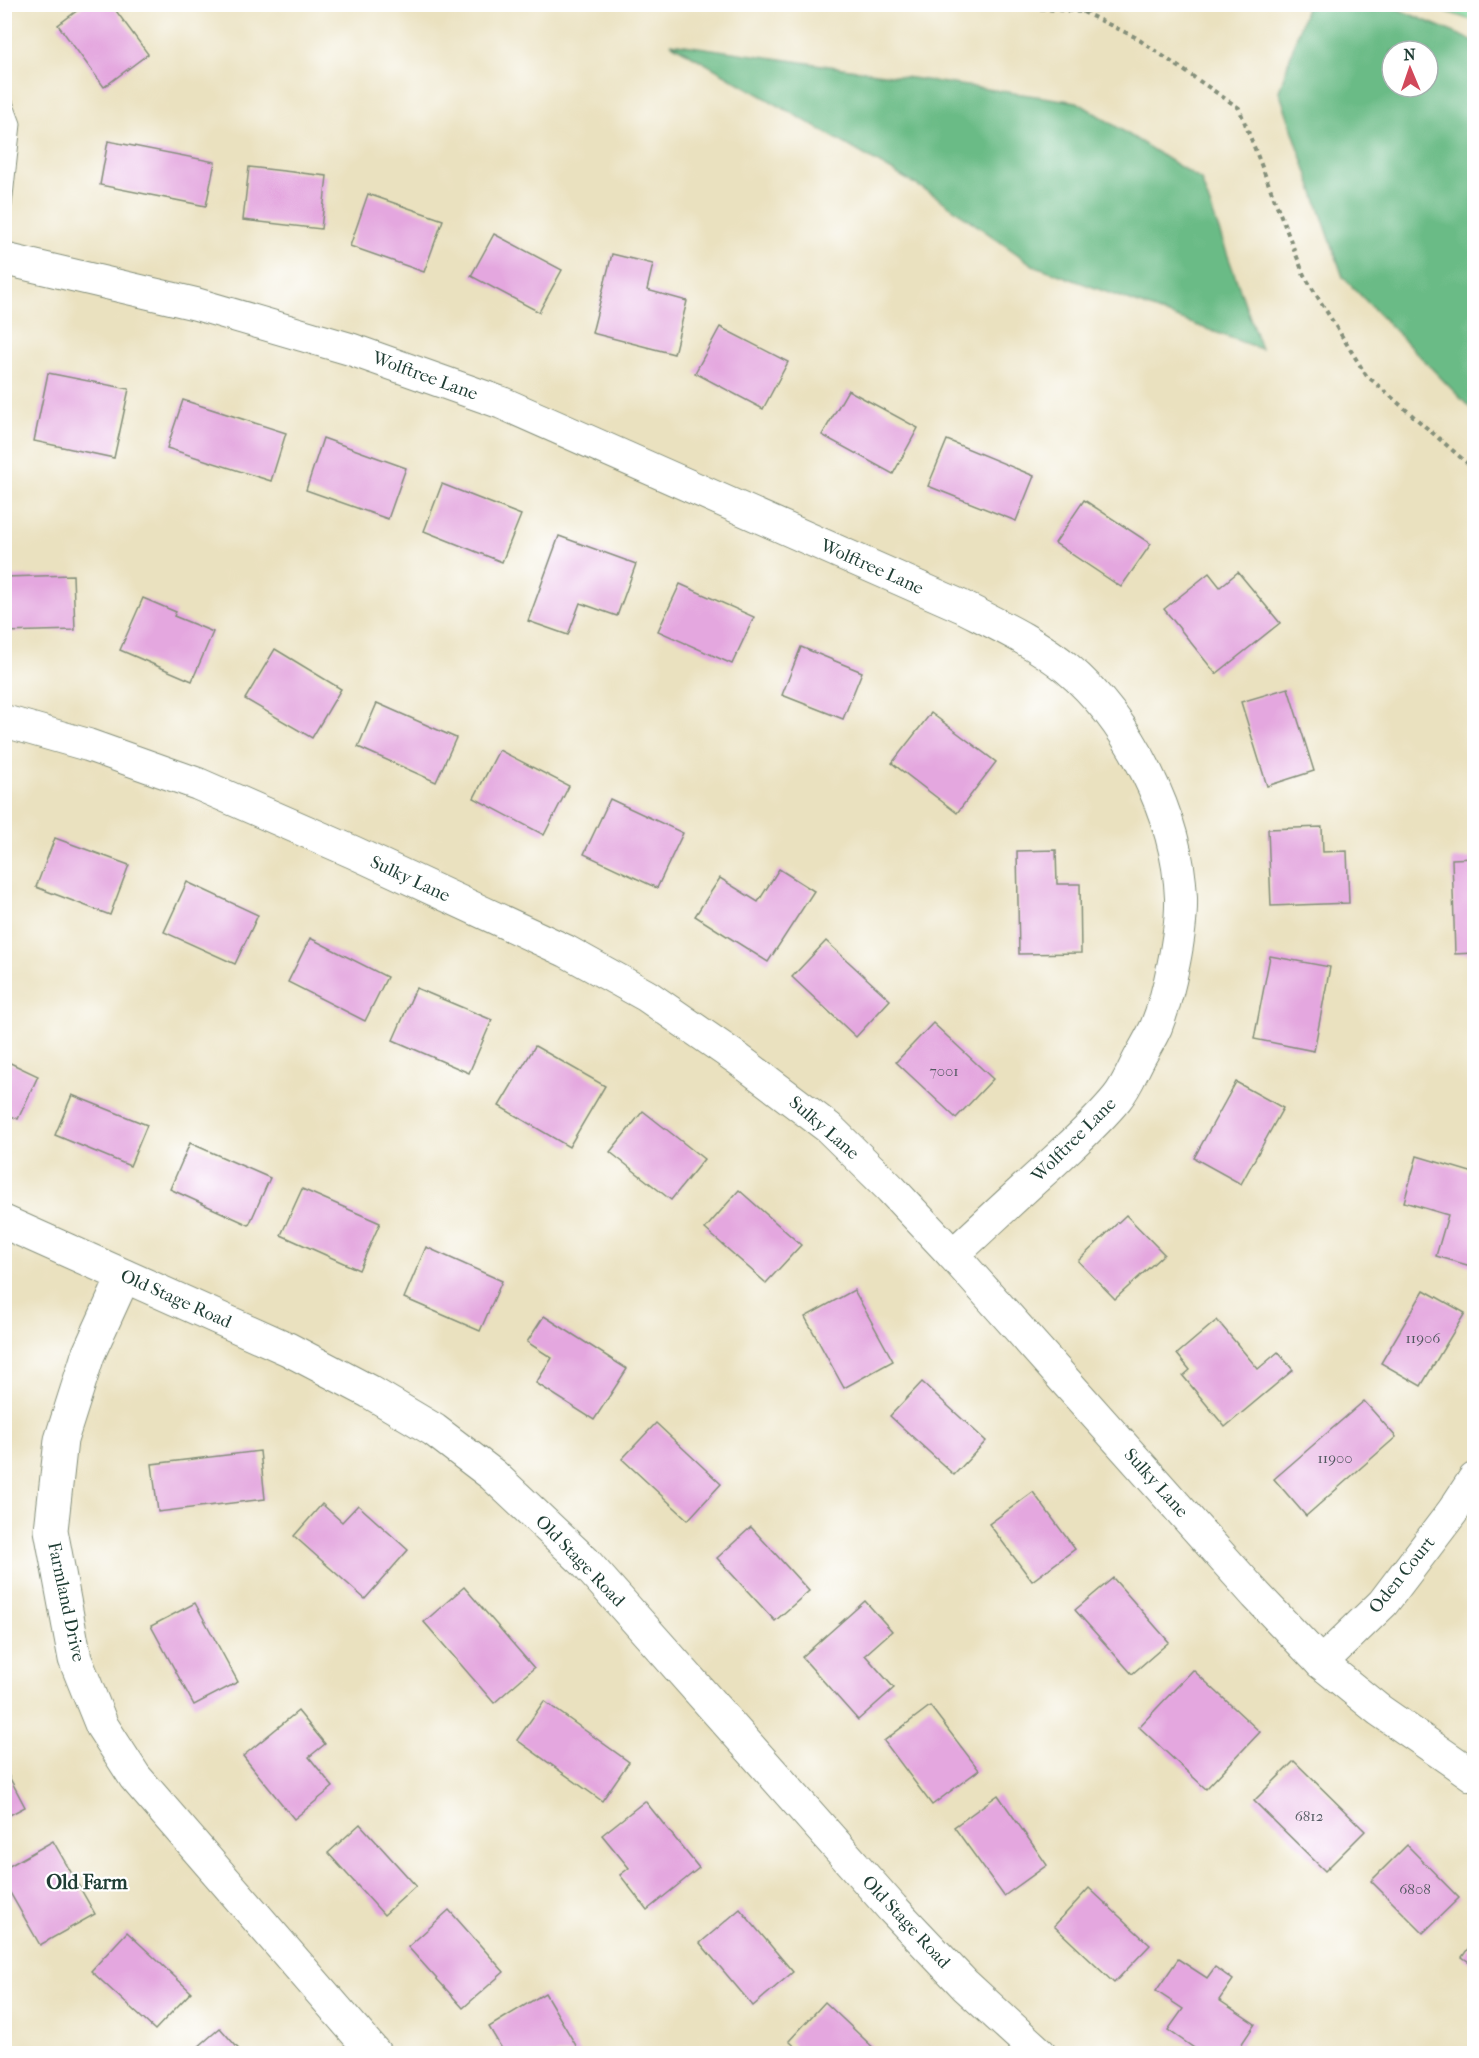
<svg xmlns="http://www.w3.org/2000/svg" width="1479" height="2058" font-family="'IM FELL French Canon',serif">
<rect width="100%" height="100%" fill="#fff"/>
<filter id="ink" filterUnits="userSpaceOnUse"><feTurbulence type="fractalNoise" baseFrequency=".0167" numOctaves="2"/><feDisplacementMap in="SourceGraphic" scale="12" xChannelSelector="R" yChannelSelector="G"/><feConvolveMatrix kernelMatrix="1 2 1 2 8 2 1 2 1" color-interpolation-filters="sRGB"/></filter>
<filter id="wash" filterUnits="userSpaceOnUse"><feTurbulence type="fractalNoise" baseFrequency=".008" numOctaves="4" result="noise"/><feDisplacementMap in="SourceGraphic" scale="24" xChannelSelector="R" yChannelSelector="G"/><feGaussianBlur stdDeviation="1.35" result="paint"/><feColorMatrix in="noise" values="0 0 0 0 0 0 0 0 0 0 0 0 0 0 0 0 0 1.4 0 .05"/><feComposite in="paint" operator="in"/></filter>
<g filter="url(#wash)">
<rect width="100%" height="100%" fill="#eae1bf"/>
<polygon fill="#83db9f" stroke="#518c6a" stroke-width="1.5" points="1427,5 1474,5 1474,21"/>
<g fill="#6abb86" stroke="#447c5d" stroke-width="1.5" fill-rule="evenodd">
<path d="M 1307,5 L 1388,5 L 1474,41 L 1474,412 L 1343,277 L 1279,91 ZM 1392,51 L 1428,51 L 1428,87 L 1392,87 Z"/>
<polygon points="670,43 1077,102 1201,180 1261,349 1033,265 934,195"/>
</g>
<g id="blocks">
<g fill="#e4a7df">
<polygon points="86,4 111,4 148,54 104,87 58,25"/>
<polygon points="108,141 215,162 206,206 100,185"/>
<polygon points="249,167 327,176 321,229 243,220"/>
<polygon points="368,194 443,220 424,272 350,246"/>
<polygon points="494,234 562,270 539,312 471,276"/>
<polygon points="612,254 653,264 647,290 687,301 674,354 592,333"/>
<polygon points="720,327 788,362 763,409 695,373"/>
<polygon points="48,373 129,389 114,458 34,441"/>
<polygon points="848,390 918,428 893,474 822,435"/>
<polygon points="183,400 286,433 271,481 167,448"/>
<polygon points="323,438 406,468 388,519 306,490"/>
<polygon points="947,440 1034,476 1016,521 928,486"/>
<polygon points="442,484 521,515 502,562 424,531"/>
<polygon points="1084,500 1151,544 1121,587 1055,543"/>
<polygon points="559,536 636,564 617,616 580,603 568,635 528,621"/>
<polygon points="1238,572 1280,623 1216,674 1164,609 1209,573 1220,587"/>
<polygon points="73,575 75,630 4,632 4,577"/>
<polygon points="680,584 754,617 732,664 658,631"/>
<polygon points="143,598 176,612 174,616 213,632 192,681 120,650"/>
<polygon points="801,647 862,672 843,719 782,695"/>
<polygon points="275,649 341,689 312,738 245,699"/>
<polygon points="1288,688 1314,771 1267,786 1241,702"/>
<polygon points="377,703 456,738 436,782 358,747"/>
<polygon points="931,713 996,762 957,813 892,763"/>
<polygon points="499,750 569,786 544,835 474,798"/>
<polygon points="610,799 683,833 657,888 584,854"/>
<polygon points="1322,827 1323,852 1347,851 1349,903 1271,906 1268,829"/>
<polygon points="55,838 129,865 110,915 36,887"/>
<polygon points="1056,850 1057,884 1080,884 1081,953 1019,954 1017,851"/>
<polygon points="1474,858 1474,953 1455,954 1452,859"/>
<polygon points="779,869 814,891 768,962 695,916 720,878 758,902"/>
<polygon points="187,882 258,915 235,964 164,932"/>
<polygon points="310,938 387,977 365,1021 288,982"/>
<polygon points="826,941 890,1000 856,1037 792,977"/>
<polygon points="1270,956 1330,967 1314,1051 1254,1039"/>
<polygon points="416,988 492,1020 469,1073 393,1040"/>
<polygon points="933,1023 993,1079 956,1118 896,1062"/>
<polygon points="535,1046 605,1086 569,1147 499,1106"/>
<polygon points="4,1060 38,1076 18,1119 4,1113"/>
<polygon points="1236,1082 1283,1108 1241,1184 1194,1158"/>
<polygon points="72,1095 147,1125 130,1166 55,1135"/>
<polygon points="643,1111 704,1159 671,1200 610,1152"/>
<polygon points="190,1143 270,1178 249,1225 170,1189"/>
<polygon points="1417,1156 1474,1173 1474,1267 1436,1256 1448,1215 1404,1202"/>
<polygon points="302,1189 380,1223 359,1270 281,1235"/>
<polygon points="739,1190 801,1245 766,1283 705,1229"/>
<polygon points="1126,1215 1164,1254 1115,1299 1078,1261"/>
<polygon points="426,1247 502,1281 480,1331 404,1298"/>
<polygon points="854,1290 893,1361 844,1388 805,1317"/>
<polygon points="1424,1290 1465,1313 1421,1386 1381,1363"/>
<polygon points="544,1316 627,1369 594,1420 536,1383 552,1358 527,1342"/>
<polygon points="1217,1320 1258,1369 1278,1352 1293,1370 1225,1427 1183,1376 1190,1370 1177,1354"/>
<polygon points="922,1382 986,1441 954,1475 890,1416"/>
<polygon points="1364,1401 1396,1437 1306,1516 1274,1479"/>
<polygon points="656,1423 721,1484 688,1520 622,1459"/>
<polygon points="260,1451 265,1499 158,1512 152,1464"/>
<polygon points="1033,1492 1075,1549 1032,1581 989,1524"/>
<polygon points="322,1504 342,1522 358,1505 408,1550 365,1599 294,1536"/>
<polygon points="751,1527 809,1591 775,1621 717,1558"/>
<polygon points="1113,1578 1169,1642 1132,1674 1075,1610"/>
<polygon points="464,1587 534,1668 494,1703 424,1622"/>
<polygon points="865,1601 892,1631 865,1655 894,1688 858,1720 802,1657"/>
<polygon points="195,1603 238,1682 194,1705 151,1626"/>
<polygon points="1193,1670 1260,1732 1206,1789 1139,1727"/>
<polygon points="544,1701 629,1762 602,1801 517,1740"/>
<polygon points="930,1706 979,1770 932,1805 884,1741"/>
<polygon points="298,1711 325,1744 309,1757 333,1787 294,1819 243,1756"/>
<polygon points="1294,1761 1365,1831 1325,1871 1254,1801"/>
<polygon points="4,1767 25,1807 4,1818"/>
<polygon points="998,1795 1047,1865 1004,1896 954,1827"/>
<polygon points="645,1801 699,1868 647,1910 620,1875 629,1868 602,1835"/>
<polygon points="360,1824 416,1886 384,1915 328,1853"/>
<polygon points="53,1841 95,1914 40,1945 4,1882 4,1869"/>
<polygon points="1407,1845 1459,1898 1423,1933 1371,1881"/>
<polygon points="1089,1888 1150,1945 1114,1983 1054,1926"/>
<polygon points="740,1909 793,1972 753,2006 700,1943"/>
<polygon points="449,1910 504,1972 463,2008 408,1947"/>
<polygon points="127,1932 191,1992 155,2030 91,1971"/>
<polygon points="1474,1940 1474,1965 1462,1957"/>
<polygon points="1178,1959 1207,1978 1215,1967 1233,1980 1219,2000 1255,2024 1235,2054 1203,2054 1168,2030 1183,2009 1156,1991"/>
<polygon points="545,1993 581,2054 505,2054 489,2027"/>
<polygon points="825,2002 880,2054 803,2054 789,2041"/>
<polygon points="220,2028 243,2054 190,2054"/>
</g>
</g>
</g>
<g filter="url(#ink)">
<use href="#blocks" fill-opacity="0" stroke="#848f7a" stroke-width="1.5"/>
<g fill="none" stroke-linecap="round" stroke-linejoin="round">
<g stroke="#848f7a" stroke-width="17">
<polyline id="service" points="4,100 13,124 4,205"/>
</g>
<g stroke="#848f7a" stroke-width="34">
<g id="minor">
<path d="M 4,259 L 196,304 L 350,349 L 502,403 L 961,606 C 998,625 1035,642 1067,668 C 1130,721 1178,816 1181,898 C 1182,932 1169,995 1156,1027 C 1152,1036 1146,1046 1141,1055 C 1133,1069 1127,1086 1117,1098 C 1096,1124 1070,1146 1046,1169 C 1015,1197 984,1226 953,1255"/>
<polyline points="4,721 88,745 198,784 353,852 566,951 647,996 738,1059 829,1128 891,1189 953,1255 1256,1595 1321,1663 1379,1710 1474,1776"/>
<polyline points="1321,1663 1383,1603 1453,1511 1474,1479"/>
</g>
</g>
<g stroke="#848f7a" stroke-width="35">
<g id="tertiary">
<polyline points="4,1222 288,1349 370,1392 434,1430 493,1475 585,1562 892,1908 965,1985 1040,2054"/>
<polyline points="124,1276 88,1355 61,1440 51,1530 75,1659 102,1726 135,1777 375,2054"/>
</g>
</g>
<g stroke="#848f7a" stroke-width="4" stroke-dasharray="4.5 4.5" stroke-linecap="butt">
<polyline points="896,4 1045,9 1083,12 1147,4"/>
<polyline points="1083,12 1135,37 1239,108 1304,275 1366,375 1474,469"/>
</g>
<use href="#service" stroke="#fff" stroke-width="15"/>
<use href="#minor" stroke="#fff" stroke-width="32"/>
<use href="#tertiary" stroke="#fff" stroke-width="33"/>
</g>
</g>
<g text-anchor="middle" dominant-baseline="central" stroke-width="4.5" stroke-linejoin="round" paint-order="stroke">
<g font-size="15" fill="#50585f">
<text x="944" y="1071">7001</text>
<text x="1423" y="1338">11906</text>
<text x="1335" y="1458">11900</text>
<text x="1309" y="1816">6812</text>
<text x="1415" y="1889">6808</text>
</g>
<g font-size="18" fill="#1f3d34" stroke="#fff">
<text transform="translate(425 376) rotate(20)">Wolftree Lane</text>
<text transform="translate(872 567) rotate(24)">Wolftree Lane</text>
<text transform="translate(410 879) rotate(25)">Sulky Lane</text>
<text transform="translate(824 1128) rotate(41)">Sulky Lane</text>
<text transform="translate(1074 1140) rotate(-45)">Wolftree Lane</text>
<text transform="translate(176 1299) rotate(24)">Old Stage Road</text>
<text transform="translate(1156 1483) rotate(48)">Sulky Lane</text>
<text transform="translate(580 1561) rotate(46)">Old Stage Road</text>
<text transform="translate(1402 1575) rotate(-51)">Oden Court</text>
<text transform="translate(66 1602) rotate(78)">Farmland Drive</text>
<text transform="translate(906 1922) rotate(47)">Old Stage Road</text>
</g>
<g font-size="20" font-weight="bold" fill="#1f3d34" stroke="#fff">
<text x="87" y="1882">Old Farm</text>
</g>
</g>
<rect width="1479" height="2058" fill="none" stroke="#fff" stroke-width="24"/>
<g transform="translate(1410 69) rotate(358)"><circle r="28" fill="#ffffff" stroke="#a5b1ae" stroke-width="1.5"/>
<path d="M0-4.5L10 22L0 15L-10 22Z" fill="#d1495b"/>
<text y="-9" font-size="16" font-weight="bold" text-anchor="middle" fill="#1f3d34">N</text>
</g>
</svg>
